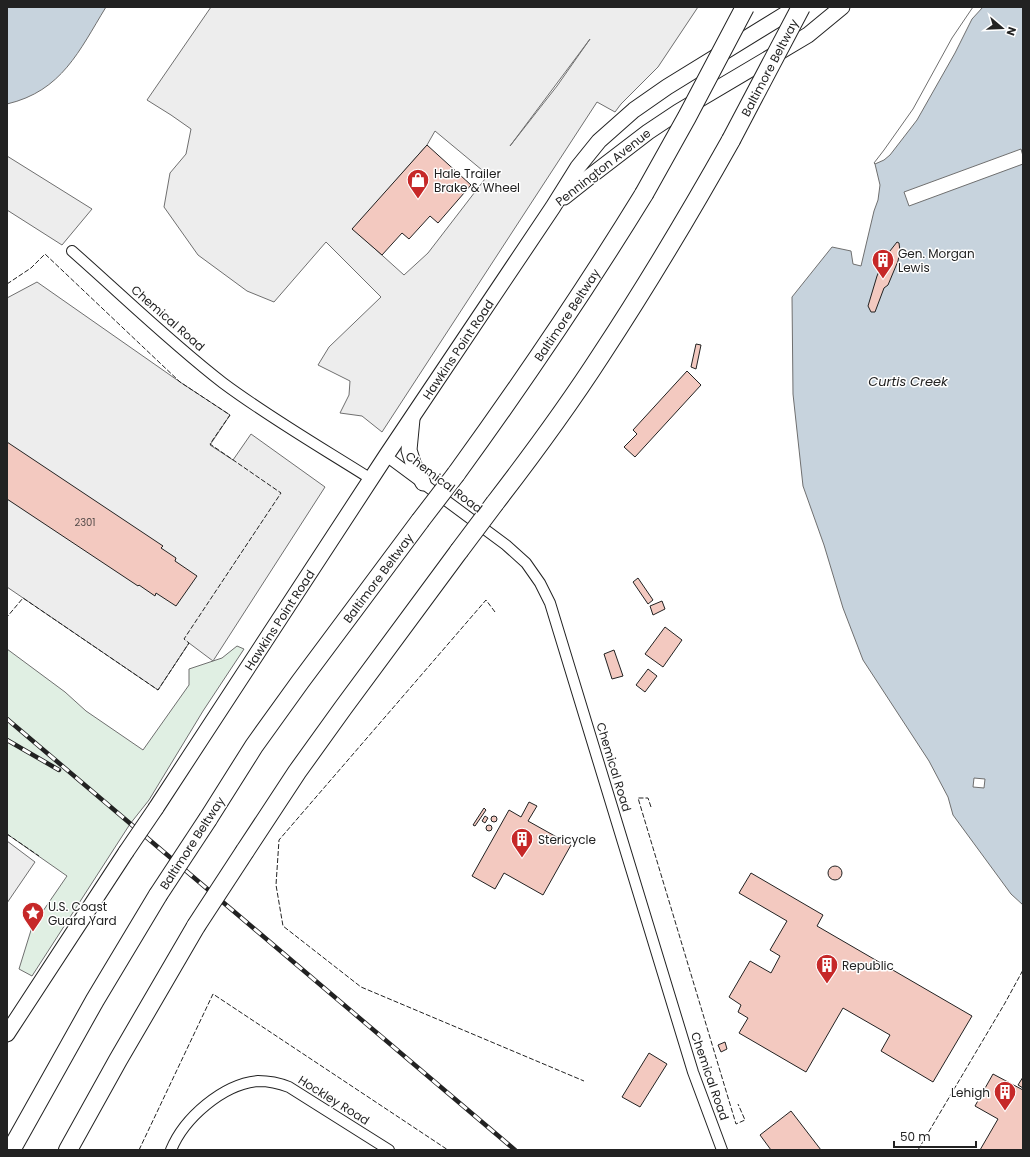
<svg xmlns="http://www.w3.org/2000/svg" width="1030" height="1157" font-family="Poppins,sans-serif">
<rect width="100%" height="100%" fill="#fff"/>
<polygon fill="#e0efe3" stroke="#6f6f6f" points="237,646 244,649 203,711 149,800 130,824 32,976 19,969 32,927 67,876 7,834 7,649 65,692 86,711 143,750 189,685 189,669 222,658"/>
<g fill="#ededed" stroke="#6f6f6f" fill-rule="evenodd">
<path d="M 211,7 L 698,7 L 658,67 L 621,104 L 615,112 L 597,102 L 382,432 L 362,416 L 340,413 L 349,395 L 350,381 L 318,365 L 329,347 L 381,297 L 326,242 L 274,302 L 247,291 L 198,255 L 164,207 L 170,173 L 186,154 L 191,129 L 171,115 L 147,100 ZM 590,39 L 557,86 L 510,146 ZM 435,131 L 488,175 L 428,253 L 404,275 L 353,229 L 427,145 Z"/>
<polygon points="7,156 92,209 62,245 7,210"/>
<polygon points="37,282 180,382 230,415 210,445 233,460 251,434 325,487 213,661 189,643 158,690 7,587 7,298"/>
<polygon points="7,841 35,862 7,903"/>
</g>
<g fill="#c7d3dd" stroke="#6f6f6f">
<path d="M 7,7 L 106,7 C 79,51 62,91 7,104 Z"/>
<path d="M 975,7 L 1023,7 L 1023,905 L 1011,894 L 953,815 L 948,797 L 929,761 L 863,660 L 843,608 L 824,545 L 803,486 L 793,394 L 792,297 L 832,247 L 851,251 L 853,264 L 861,266 L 874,211 L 878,200 L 880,185 L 875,164 C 916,117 944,60 975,7 Z"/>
</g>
<g fill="#fff" stroke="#6f6f6f">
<polygon points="973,7 983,7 972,19 955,53 917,120 890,155 884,160 875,164 874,163 884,150 913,109 952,38"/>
<polygon points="1021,149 1023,156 1023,164 909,206 904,192"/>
<polygon points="974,778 985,779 984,788 973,787"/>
</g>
<g fill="#f3c9c0" stroke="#222">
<polygon points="427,145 471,185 438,223 430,216 409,239 402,233 382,255 352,229"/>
<polygon points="897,242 899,243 900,251 898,261 888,285 884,288 875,312 871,312 868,306 877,276 886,256"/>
<polygon points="696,344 701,345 696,369 691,367"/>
<polygon points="687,371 701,385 635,457 624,447 637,434 633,430"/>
<polygon points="7,442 163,546 161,548 176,558 175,561 197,576 176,606 156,593 155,596 139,585 138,586 7,499"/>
<polygon points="638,578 653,600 648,604 633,582"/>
<polygon points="662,601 665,609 653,615 650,606"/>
<polygon points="665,627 682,640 663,667 645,654"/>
<polygon points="614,650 623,676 612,679 604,654"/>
<polygon points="648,669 657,676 645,692 636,685"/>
<polygon points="529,802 537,806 528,821 571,845 543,895 504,873 495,889 472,876 509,810 521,817"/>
<polygon points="484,808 486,810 475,826 473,825"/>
<circle cx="494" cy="819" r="3"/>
<polygon points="485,816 488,818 485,823 482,821"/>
<circle cx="489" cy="828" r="3"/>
<circle cx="835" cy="873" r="7"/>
<polygon points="751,873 823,915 817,926 972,1016 933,1082 881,1051 890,1035 843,1008 806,1072 739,1033 748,1018 738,1012 741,1005 729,997 750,961 771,973 780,956 770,950 787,921 739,893"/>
<polygon points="725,1042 727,1049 721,1052 718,1045"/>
<polygon points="649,1053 667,1064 640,1107 622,1097"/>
<polygon points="993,1074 1023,1090 1023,1150 980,1150 998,1119 975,1106"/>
<polygon points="1023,1077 1023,1088 1018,1085"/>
<polygon points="791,1111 821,1150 771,1150 760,1135"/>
</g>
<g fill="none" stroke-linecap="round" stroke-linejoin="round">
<g stroke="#222" stroke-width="12">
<g id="minor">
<path d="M 72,251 C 122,295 170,342 223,383 C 270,418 322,448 371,479"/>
<polyline points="386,456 506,545 526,563 540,583 550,603 693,1072 722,1150"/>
<path d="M 171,1150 C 184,1118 223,1084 258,1081 C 269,1081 279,1083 289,1087 L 389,1150"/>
</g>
</g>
<g stroke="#222" stroke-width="17">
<g id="primary">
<polyline points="564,197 588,178 648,132 678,112 808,35 842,7"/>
<polyline points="412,419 409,450 413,463 423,483"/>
<path id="s1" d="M 156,808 L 386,456 L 553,207 L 578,167 L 599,141 L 634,110 L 667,87 L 797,7"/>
<polyline points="7,1034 126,852"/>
</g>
</g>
<g stroke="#222" stroke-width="20">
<g id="motorway">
<path id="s2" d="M 456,474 C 522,383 585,290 644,194"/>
<path d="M 495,503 C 532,455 568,406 601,355 C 647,285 690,213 731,140"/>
<path id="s3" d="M 208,819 L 254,746 L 300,682 L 420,521"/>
<polyline points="245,851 297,772 343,708 459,551"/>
<polyline points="11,1150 95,1000 158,895"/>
<polyline points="68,1150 118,1060 196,926"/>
</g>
</g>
<use href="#minor" stroke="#fff" stroke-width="10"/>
<use href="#primary" stroke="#fff" stroke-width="15"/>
<use href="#motorway" stroke="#fff" stroke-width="18"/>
<g stroke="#222" stroke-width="4.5">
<g id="rail">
<polyline points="7,719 515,1150"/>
<polyline points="7,740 59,770"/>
</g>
</g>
<use href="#rail" stroke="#fff" stroke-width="3" stroke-dasharray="9" stroke-linecap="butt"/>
<g stroke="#222" stroke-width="17" stroke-linecap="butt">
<polyline id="primary-bridge" points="126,852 156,808"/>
</g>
<g stroke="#222" stroke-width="20" stroke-linecap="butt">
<g id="motorway-bridge">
<path id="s4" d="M 731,140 L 801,7"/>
<polyline points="644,194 687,117 745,7"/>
<polyline points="420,521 456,474"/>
<polyline points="459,551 495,503"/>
<polyline points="158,895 208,819"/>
<polyline points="196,926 245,851"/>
</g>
</g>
<use href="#primary-bridge" stroke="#fff" stroke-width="15"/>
<use href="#motorway-bridge" stroke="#fff" stroke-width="18"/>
<g stroke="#222" stroke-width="1" stroke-dasharray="5 2" stroke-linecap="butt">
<polyline points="7,284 31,268 45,254 180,382 230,415 210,444 281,493 184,639 189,643 158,690 23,598 7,617"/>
<polyline points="495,612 486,600 279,840 276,885 283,926 361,987 584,1081"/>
<polyline points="651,807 648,798 638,798 736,1124 745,1120 738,1104"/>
<polyline points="7,834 39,856"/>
<polyline points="139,1150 213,994 448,1150"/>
<polyline points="918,1150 1005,1003 1023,970"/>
</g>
</g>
<defs>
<g id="shop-pin" transform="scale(1.15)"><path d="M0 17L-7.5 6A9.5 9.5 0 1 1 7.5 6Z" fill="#c62828" stroke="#fff"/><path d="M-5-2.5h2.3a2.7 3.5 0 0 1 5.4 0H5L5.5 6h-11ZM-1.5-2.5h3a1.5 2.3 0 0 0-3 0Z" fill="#fff"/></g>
<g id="building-pin" transform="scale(1.15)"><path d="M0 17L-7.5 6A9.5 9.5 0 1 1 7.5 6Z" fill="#c62828" stroke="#fff"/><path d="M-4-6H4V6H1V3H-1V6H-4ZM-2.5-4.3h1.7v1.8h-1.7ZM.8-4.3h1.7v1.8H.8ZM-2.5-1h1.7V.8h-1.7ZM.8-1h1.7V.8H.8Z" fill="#fff"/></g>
<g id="sight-pin" transform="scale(1.15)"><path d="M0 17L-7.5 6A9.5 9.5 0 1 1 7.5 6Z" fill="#c62828" stroke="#fff"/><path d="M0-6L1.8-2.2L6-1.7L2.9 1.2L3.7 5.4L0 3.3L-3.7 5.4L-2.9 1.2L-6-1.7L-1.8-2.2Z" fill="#fff"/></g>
</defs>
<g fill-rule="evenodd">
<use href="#shop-pin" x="418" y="180"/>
<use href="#building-pin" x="883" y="260"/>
<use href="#building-pin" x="522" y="839"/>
<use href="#sight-pin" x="33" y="913"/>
<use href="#building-pin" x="827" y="965"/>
<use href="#building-pin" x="1005" y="1092"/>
</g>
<g text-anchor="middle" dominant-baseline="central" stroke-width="3" stroke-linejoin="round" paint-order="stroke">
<g font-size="10" fill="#564c4a">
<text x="85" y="522">2301</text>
</g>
<g font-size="12" fill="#222" stroke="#fff">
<text stroke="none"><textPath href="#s4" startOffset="82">Baltimore Beltway</textPath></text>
<text transform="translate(603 167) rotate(-38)">Pennington Avenue</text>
<text stroke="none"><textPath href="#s2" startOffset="194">Baltimore Beltway</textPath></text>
<text transform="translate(168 318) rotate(41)">Chemical Road</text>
<text stroke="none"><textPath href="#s1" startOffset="549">Hawkins Point Road</textPath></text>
<text transform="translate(444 482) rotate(37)">Chemical Road</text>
<text stroke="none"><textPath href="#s3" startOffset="295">Baltimore Beltway</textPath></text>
<text stroke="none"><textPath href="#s1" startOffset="225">Hawkins Point Road</textPath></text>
<text transform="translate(614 767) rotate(73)">Chemical Road</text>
<text transform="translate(192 843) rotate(-57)">Baltimore Beltway</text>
<text transform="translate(710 1076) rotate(71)">Chemical Road</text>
<text transform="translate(334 1100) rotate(32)">Hockley Road</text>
</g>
<g font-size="12" fill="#222" stroke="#fff" text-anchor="start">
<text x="434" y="173">Hale Trailer<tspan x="434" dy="14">Brake &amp; Wheel</tspan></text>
<text x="898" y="253">Gen. Morgan<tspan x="898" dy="14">Lewis</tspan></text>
<text x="538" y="839">Stericycle</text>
<text x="48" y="906">U.S. Coast<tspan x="48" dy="14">Guard Yard</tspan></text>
<text x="842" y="965">Republic</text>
<text x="990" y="1092" text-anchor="end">Lehigh</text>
</g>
<g font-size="13" font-style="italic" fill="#222" stroke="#fff">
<text x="908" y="381">Curtis Creek</text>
</g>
</g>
<rect width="1030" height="1157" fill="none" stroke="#222222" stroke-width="16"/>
<g transform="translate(1002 28) rotate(109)" stroke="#ffffff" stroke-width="3" paint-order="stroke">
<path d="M0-3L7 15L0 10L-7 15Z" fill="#222222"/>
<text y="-6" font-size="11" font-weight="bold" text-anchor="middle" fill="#222222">N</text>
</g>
<path d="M894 1141v6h82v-6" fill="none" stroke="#222222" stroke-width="2"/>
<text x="900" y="1141" font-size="12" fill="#222222" stroke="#ffffff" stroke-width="3" paint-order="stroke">50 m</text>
</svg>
